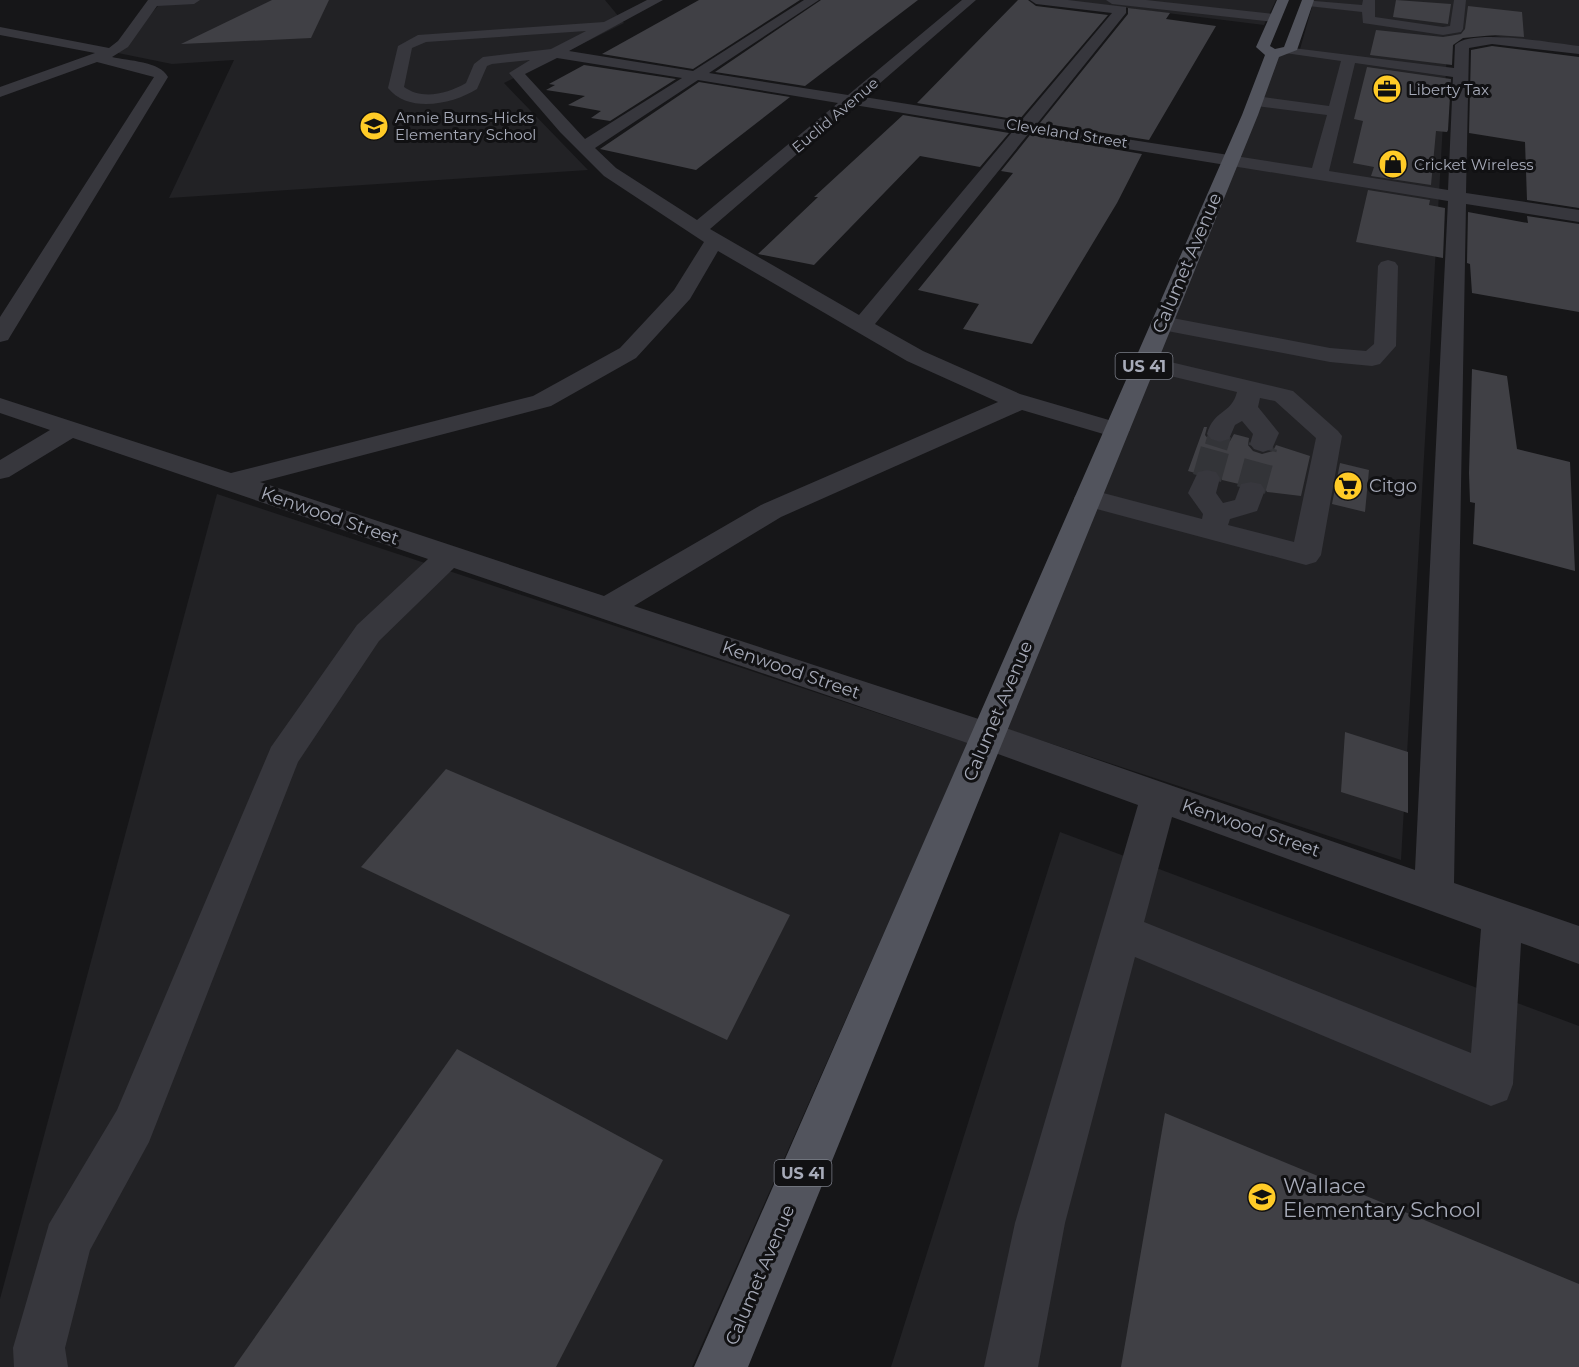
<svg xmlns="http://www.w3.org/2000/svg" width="1579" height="1367" font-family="Montserrat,sans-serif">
<rect width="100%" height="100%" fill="#161618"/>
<g fill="#222225">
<polygon points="163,0 605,0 624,23 504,83 588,170 169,198 234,60 172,64 118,53"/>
<polygon points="1062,0 1276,0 1264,25"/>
<polygon points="1314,0 1579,0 1579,47 1477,34 1448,36 1401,860 1004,728 1277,55 1300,49"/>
<polygon points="217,494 968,743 692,1367 0,1367 0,1299"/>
<polygon points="1060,832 1579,1026 1579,1367 891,1367"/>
</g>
<g fill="#404045">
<polygon points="272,0 329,0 311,38 181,44"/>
<polygon points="699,0 800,0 693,69 602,54"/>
<polygon points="821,0 918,0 805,86 715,72"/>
<polygon points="1018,0 1028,0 1036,6 1108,15 1019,120 917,103"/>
<polygon points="1396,0 1451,4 1448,24 1393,17"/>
<polygon points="1468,6 1522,12 1524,37 1495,35 1463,38 1453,45 1452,65 1370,55 1376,30 1443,37 1461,34 1465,29"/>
<polygon points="1128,8 1170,13 1166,19 1216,26 1149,140 1040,123 1128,14"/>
<polygon points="1492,46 1579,57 1579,208 1527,200 1525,142 1469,133 1471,50"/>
<polygon points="584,65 676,79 610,121 591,118 601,111 568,105 585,96 546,90 555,85 549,84"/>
<polygon points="1367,67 1451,79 1448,130 1447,132 1436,131 1431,185 1371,176 1374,167 1353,163 1363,121 1354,119"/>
<polygon points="699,82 790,97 696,170 600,149"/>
<polygon points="903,115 1009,133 980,167 920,156 814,265 758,254 818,197 814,197"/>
<polygon points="1030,135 1142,154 1117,203 1032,344 963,329 979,304 918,290 1013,173 1001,171"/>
<polygon points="1368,190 1430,200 1429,205 1445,208 1443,258 1356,242"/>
<polygon points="1468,212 1528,223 1527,216 1579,224 1579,312 1472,293 1470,264 1467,263"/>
<polygon points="1472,369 1507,376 1517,449 1570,462 1575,571 1473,544 1475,503 1470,502 1469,473"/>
<polygon points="1204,427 1207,427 1205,435 1209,440 1219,444 1230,441 1234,434 1249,438 1248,445 1253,451 1262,454 1273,451 1276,445 1310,456 1301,496 1267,492 1261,482 1251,480 1239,484 1222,480 1218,471 1207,468 1195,473 1188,471"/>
<polygon points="1340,463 1369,470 1365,512 1332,504"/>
<polygon points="1345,732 1408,752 1408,813 1341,792"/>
<polygon points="446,769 790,915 727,1040 361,867"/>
<polygon points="457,1049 663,1160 556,1367 234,1367"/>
<polygon points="1165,1113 1579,1284 1579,1367 1121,1367"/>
</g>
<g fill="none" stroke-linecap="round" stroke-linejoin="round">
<g stroke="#333438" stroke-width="23" stroke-dasharray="23 11" stroke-linecap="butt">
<polyline points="1216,447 1220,434"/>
<polyline points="1262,447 1263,444"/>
</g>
<g stroke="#333438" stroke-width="29" stroke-dasharray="29 14" stroke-linecap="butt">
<polyline points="1207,478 1216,446"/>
<polyline points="1251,490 1263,446"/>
</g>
<g fill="#37373d" fill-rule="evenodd">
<path d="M 148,0 L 200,0 L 194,4 L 157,6 L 128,47 L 112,57 C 128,61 160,61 168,77 L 11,335 L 8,340 L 0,342 L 0,317 L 154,77 L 97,62 L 0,97 L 0,87 L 95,53 L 0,35 L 0,27 L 109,48 L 118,41 Z"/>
<path d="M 647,0 L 663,0 L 569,51 L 693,71 L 804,0 L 819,0 L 709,73 L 848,95 L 962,0 L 976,0 L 864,97 L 1020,122 L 1112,13 L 1036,4 L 1030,0 L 1068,0 L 1126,7 L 1126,13 L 1036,125 L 1312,168 L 1327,115 L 1256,106 L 1248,101 L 1256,96 L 1329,106 L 1341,61 L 1285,53 L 1285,47 L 1454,68 L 1455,45 C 1471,28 1554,43 1579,46 L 1579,54 L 1492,44 L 1469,48 L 1466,193 L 1579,210 L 1579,222 L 1466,204 L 1454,883 L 1579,926 L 1579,964 L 1521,943 L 1513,1084 L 1507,1100 L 1491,1106 L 1135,957 L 1065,1223 L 1038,1367 L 984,1367 L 1015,1223 L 1138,805 L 976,746 L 454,568 L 379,641 L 298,762 L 149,1142 L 90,1250 L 65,1348 L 68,1367 L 14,1367 L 13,1348 L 49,1224 L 117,1110 L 271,747 L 357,625 L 428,559 L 73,438 L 9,477 L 0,479 L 0,460 L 50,430 L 0,413 L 0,398 L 231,473 L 533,396 L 620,348 L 674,290 L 704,242 L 604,176 L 560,132 L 509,73 L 530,60 L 492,64 L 487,66 L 477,89 C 453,104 409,114 388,88 L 398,46 L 418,35 L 604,22 ZM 586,31 L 551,49 L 483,57 L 474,64 L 466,83 C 447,94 422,100 404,87 L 412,48 L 426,42 ZM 557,58 L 682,78 L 585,139 L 525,74 ZM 1355,63 L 1453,77 L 1448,190 L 1329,171 ZM 698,80 L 838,103 L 697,220 L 616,168 L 595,148 ZM 854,105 L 1013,131 L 859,315 L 710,229 ZM 1029,133 L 1448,201 L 1415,870 L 1000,726 L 634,606 L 781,517 L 1022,410 L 1117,438 L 1126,435 L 1130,430 L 1126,425 L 1020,394 L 923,351 L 875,324 ZM 718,251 L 907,361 L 998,402 L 761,505 L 604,596 L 260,482 L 551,406 L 636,358 L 690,299 ZM 1172,817 L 1481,929 L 1471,1053 L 1144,922 Z"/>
<polygon points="1106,0 1146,0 1274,14 1281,18 1274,22 1112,4"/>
<polygon points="1303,0 1362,5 1363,0 1375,0 1375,17 1443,27 1450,26 1454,0 1466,0 1463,29 1461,32 1443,35 1363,23 1362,12 1308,6 1304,5"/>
<polygon points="1388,260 1395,262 1398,266 1396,346 1380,364 1372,366 1330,362 1162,330 1154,328 1151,323 1154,318 1162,316 1330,348 1366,351 1374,344 1378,266 1381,262"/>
<path d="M 1145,356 L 1293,391 L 1338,431 L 1342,436 L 1321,555 L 1316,562 L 1306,565 L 1078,504 L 1074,498 L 1078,492 L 1088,489 L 1202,519 L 1203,514 L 1188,493 L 1198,472 L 1207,470 L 1216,472 L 1220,478 L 1216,493 L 1223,503 L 1235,500 L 1241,484 L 1251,482 L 1261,484 L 1265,490 L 1257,511 L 1230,519 L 1228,525 L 1294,542 L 1316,438 L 1275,401 L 1260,398 L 1258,407 L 1279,433 L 1272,449 L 1263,452 L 1254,449 L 1250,444 L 1253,434 L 1242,421 L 1235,425 L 1229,439 L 1220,442 L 1211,439 L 1207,434 C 1214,409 1231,415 1237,392 L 1137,368 L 1133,363 L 1137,358 Z"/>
</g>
<polygon fill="#52545d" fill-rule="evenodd" points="1277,0 1289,0 1270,46 1275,49 1284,47 1302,0 1314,0 1297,50 1279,57 1258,115 748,1367 694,1367 1242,115 1265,55 1256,47"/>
</g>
<defs>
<g id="office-disc" transform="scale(1.5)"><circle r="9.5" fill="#ffcb27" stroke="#111113"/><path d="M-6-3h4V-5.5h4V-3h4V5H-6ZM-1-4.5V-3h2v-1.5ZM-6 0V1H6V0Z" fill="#111"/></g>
<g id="school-disc" transform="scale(1.5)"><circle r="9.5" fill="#ffcb27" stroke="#111113"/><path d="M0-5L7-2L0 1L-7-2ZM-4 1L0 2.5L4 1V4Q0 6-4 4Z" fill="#111"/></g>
<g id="shop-disc" transform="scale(1.5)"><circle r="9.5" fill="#ffcb27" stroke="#111113"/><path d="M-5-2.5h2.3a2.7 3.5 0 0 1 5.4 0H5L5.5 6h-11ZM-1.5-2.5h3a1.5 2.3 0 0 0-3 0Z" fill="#111"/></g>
<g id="supermarket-disc" transform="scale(1.5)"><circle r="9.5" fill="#ffcb27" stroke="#111113"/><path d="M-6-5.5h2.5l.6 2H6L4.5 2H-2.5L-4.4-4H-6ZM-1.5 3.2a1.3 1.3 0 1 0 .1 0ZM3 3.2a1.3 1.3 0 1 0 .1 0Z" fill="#111"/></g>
</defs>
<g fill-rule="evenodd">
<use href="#office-disc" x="1387" y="89"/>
<use href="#school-disc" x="374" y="126"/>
<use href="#shop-disc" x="1393" y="164"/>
<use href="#supermarket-disc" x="1348" y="486"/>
<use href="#school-disc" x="1262" y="1197"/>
</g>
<g text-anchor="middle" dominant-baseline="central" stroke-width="6" stroke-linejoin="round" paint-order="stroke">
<g font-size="15" fill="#a7abb9" stroke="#111113" text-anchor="start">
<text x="1408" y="89">Liberty Tax</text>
<text x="395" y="117">Annie Burns-Hicks<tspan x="395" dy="17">Elementary School</tspan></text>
<text x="1414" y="164">Cricket Wireless</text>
</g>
<g font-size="15" fill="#a7abb9" stroke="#111113">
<text transform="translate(835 115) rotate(-40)">Euclid Avenue</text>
<text transform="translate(1067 133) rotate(9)">Cleveland Street</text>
</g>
<g fill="#111113" stroke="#7a7d87" stroke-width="1.5">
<rect x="1115.5" y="353" width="57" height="26" rx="4.5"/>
<rect x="774.5" y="1160" width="57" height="26" rx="4.5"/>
</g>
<g font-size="16" font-weight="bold" fill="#a7abb9">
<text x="1144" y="366">US 41</text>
<text x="803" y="1173">US 41</text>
</g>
<g font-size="18" fill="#a7abb9" stroke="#111113">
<text transform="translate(1187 263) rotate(-67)">Calumet Avenue</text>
<text transform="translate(330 516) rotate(19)">Kenwood Street</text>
<text transform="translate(791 670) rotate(19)">Kenwood Street</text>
<text transform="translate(998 711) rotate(-67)">Calumet Avenue</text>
<text transform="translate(1251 828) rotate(19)">Kenwood Street</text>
<text transform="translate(760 1275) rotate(-67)">Calumet Avenue</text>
</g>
<g font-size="18" fill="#a7abb9" stroke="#111113" text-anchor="start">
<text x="1369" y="486">Citgo</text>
</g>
<g font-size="21" fill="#a7abb9" stroke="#111113" text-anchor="start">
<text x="1283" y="1185">Wallace<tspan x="1283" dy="24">Elementary School</tspan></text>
</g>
</g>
</svg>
